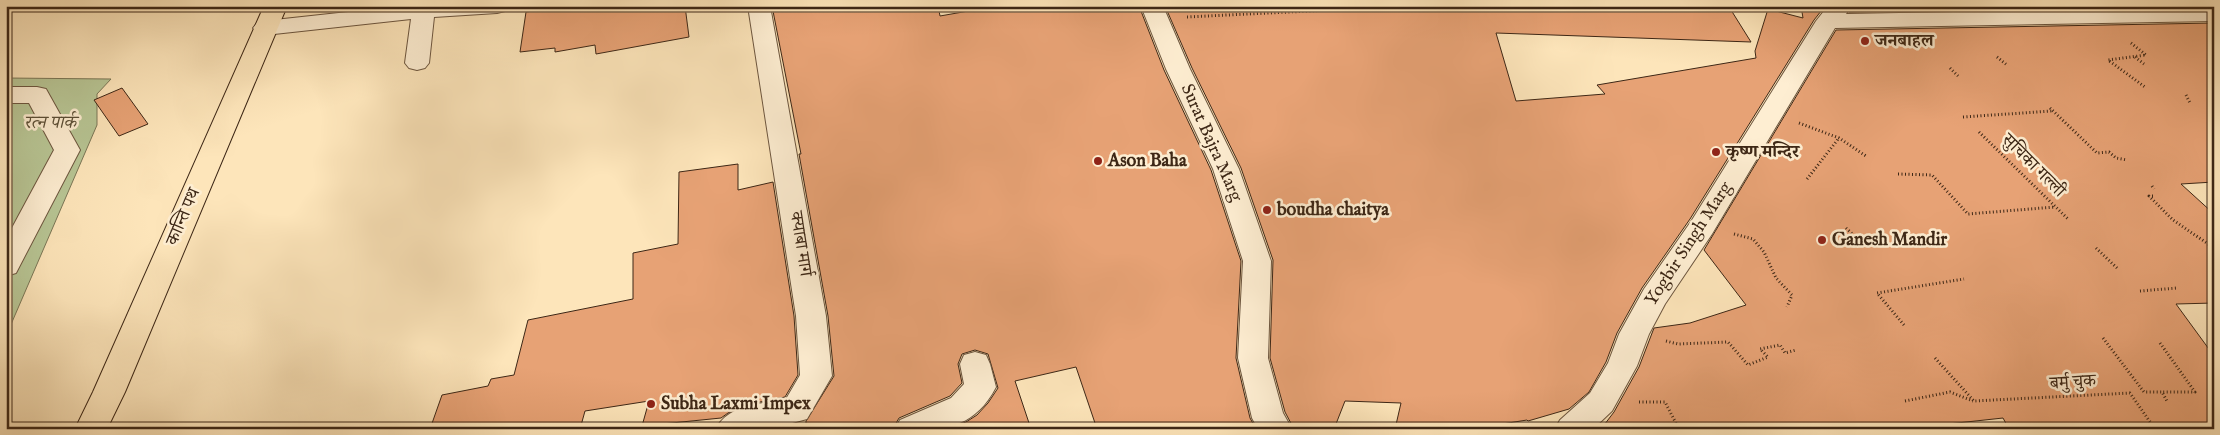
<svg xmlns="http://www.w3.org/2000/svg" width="2220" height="435" font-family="'IM FELL English','Noto Serif Devanagari',serif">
<rect width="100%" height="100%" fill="#fde5ba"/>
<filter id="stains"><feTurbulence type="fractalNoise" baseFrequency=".004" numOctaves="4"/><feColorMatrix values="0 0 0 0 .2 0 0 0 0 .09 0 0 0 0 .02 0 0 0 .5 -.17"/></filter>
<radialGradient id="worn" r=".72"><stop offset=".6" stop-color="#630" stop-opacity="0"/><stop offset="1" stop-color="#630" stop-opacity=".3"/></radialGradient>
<polygon fill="#b8c695" stroke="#7a7656" points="6,78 111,79 97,94 97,125 6,336"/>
<g fill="#e7a275" stroke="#3d2716">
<polygon points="569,6 685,6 689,37 596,54 595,45 555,52 555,48 520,52 526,12"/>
<polygon points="772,6 938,6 940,16 997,6 1139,6 1164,70 1211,170 1241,261 1236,358 1250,418 1256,429 1097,429 1076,367 1015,381 1031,429 945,429 966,422 977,415 988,403 998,388 988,354 975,350 962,354 958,364 962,383 950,396 899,418 895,425 882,429 806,429 806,421 834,376 828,316 799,154 801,154"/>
<polygon points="1165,6 1337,6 1339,11 1425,6 1700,6 1702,10 1731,10 1751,42 1496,33 1516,101 1605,94 1597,85 1756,58 1755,51 1768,9 1803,18 1801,6 1825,6 1814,20 1690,219 1642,288 1617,333 1606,362 1589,392 1569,409 1528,421 1527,420 1471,429 1395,429 1401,403 1345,401 1334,429 1294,429 1285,412 1270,358 1273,260 1241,168 1192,68"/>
<polygon points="1853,6 2155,6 1849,12"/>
<polygon points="2214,23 2214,182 2181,184 2214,214 2214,303 2176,304 2214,356 2214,429 2009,429 2003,418 1902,429 1601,429 1614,412 1639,367 1654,328 1690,323 1746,305 1704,250 1836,30"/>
<polygon points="122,88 148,124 119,136 94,100"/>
<polygon points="738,164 738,190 773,182 794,316 798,375 785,397 745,405 728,413 721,418 642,426 649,401 585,411 580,429 430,429 442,395 488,386 491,379 514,375 528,320 633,299 633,253 678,244 679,172"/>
</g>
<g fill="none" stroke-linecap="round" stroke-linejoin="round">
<g stroke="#6d563f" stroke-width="2">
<g id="minor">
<polygon points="403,6 508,6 505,11 497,13 434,17 429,63 425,68 417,70 409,68 405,63 411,19 265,35 257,33 253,28 257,23 265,21"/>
<path d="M 748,6 L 770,6 L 826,316 L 832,376 L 807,419 L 770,429 L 716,429 C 728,404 761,404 786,399 L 800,375 L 796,316 Z"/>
<polygon points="1141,6 1163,6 1190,69 1239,169 1271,261 1268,358 1283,413 1292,429 1258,429 1252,418 1238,358 1243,261 1213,169 1166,69"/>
<polygon points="1828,6 1851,6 1846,14 2214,7 2214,21 1835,28 1712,234 1665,304 1649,334 1637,366 1612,411 1593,429 1555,429 1560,420 1590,393 1608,363 1619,334 1644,289 1692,220 1816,21"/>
<polygon points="6,87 37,87 46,89 80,150 16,273 6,276 6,239 54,150 29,103 6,103"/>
<path d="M 975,352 L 986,355 L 990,364 L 996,387 C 972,433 939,429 895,429 L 900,420 L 951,398 L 964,384 L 960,364 L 964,355 Z"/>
</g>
</g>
<g stroke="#3d2716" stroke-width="2">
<polygon id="major" points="264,6 287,6 125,392 107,429 75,429 93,392"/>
</g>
<g stroke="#3d2716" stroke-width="3" stroke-dasharray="1 2.5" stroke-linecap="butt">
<polyline points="1187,17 1411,6"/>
<polyline points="2131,43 2146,55 2108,60 2145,87"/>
<polyline points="1997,57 2007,65"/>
<polyline points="2135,57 2144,64"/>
<polyline points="1950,68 1958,76"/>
<polyline points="2186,95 2190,103"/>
<polyline points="2050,108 2097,153 2109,152 2116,158 2127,160"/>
<polyline points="1963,117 2052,111"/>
<polyline points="1799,123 1839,138 1866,156"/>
<polyline points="1979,132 2068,219"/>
<polyline points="1898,174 1932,175 1968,214 2055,207"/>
<polyline points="1807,179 1839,138"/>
<polyline points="2152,186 2154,189"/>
<polyline points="2153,196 2149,196 2173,220 2214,248"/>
<polyline points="2210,227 2214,230"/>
<polyline points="1846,228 1859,240"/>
<polyline points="1734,234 1753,239 1764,252 1776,278 1792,295 1787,307"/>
<polyline points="2096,248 2117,268"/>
<polyline points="2140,291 2177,288"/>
<polyline points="1904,325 1877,293 1964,279"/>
<polyline points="2103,338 2144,392 2162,392 2167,401"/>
<polyline points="1666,341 1678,344 1728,342 1748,365 1768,357 1760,349 1780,345 1785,353 1796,350"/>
<polyline points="2160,343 2195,392 2163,392"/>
<polyline points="1935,358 1974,401 2130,393 2155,429"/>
<polyline points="1905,401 1950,392 1973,401"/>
<polyline points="1639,402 1665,402 1679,429"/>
<polyline points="1923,427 1925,429"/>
<polyline points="1723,429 1764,427"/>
</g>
<use href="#minor" fill="#feeed2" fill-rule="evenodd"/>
<use href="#major" fill="#fde5ba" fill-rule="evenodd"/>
</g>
<g fill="#8f2418" stroke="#feeed2" stroke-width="2">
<circle cx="1865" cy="41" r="5"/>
<circle cx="1716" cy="152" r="5"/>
<circle cx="1098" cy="161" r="5"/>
<circle cx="1267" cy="210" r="5"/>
<circle cx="1822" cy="240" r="5"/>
<circle cx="651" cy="404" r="5"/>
</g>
<g text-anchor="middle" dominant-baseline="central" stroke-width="5" stroke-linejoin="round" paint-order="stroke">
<g font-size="18" font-weight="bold" fill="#3d2716" stroke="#feeed2" text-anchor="start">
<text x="1875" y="41">जनबाहल</text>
<text x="1726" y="152">कृष्ण मन्दिर</text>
<text x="1108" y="161">Ason Baha</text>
<text x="1277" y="210">boudha chaitya</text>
<text x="1832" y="240">Ganesh Mandir</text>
<text x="661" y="404">Subha Laxmi Impex</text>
</g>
<g font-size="18" font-style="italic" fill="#5c4f36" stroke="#feeed2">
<text x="50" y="123">रत्न पार्क</text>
</g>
<g font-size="18" fill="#3d2716" stroke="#feeed2">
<text transform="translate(1211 143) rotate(66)">Surat Bajra Marg</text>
<text transform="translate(2033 166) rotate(45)">सुचिका गल्ली</text>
<text transform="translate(184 217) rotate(-67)">कान्ति पथ</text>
<text transform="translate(800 244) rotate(81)">क्याबा मार्ग</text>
<text transform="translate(1689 244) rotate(-57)">Yogbir Singh Marg</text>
<text transform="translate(2073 383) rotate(-4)">बर्मु चुक</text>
</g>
</g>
<rect width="2220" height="435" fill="none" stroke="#fde5ba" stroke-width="25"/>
<rect x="8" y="8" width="2205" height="420" fill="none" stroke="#3d2716" stroke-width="2.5"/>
<rect x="12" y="12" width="2195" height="410" fill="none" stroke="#3d2716"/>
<rect width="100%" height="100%" filter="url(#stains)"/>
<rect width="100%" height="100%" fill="url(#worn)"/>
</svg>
